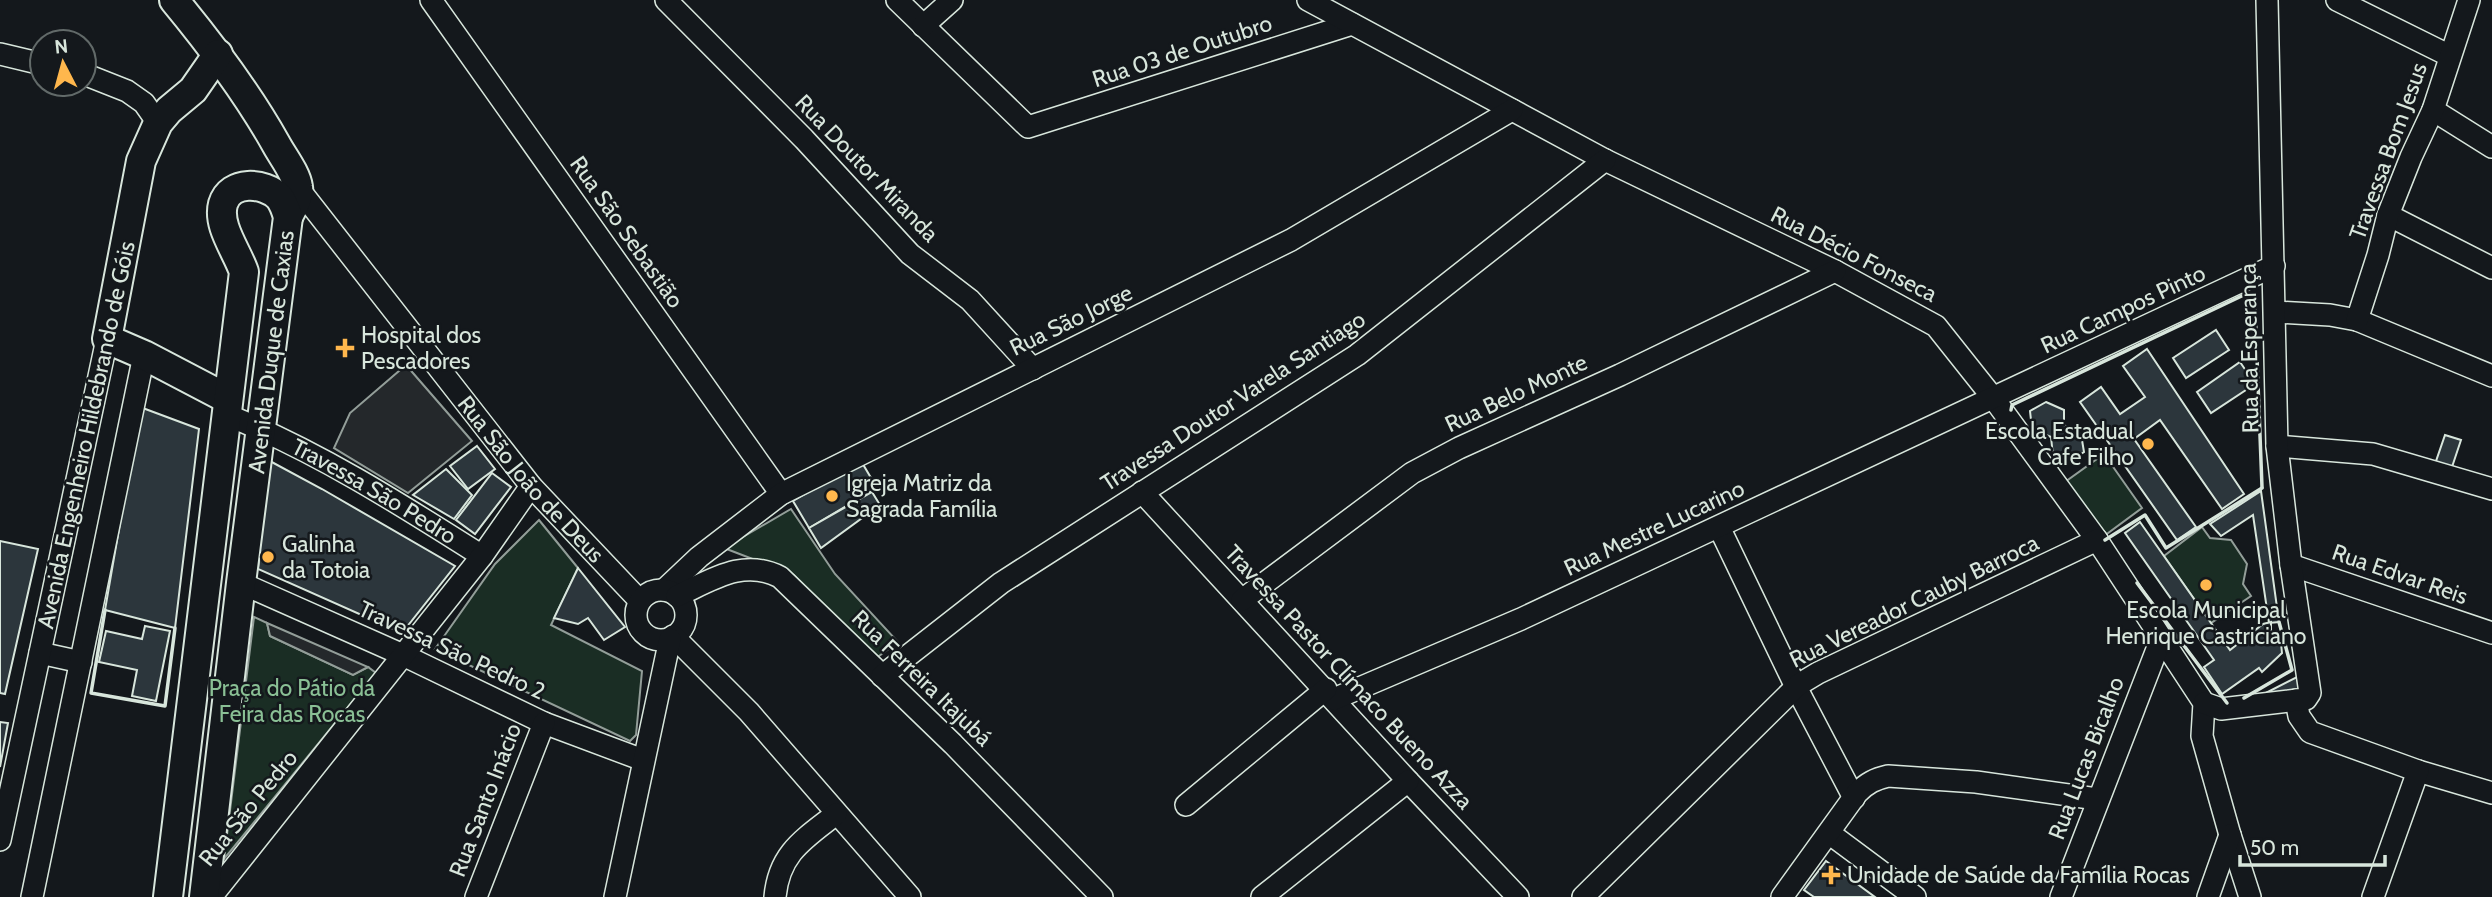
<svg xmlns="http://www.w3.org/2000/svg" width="2492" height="897" font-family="Cabin,sans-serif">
<rect width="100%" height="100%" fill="#14181c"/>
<g fill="#1a2d24" stroke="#939e99" stroke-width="2">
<polygon points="2104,454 2142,508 2104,536 2065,482"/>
<polygon points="791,509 835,574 898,642 875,659 794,575 724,548"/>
<polygon points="539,520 578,568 551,625 642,671 636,735 630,741 435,649 495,564"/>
<polygon points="2202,527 2210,538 2231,540 2247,564 2243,584 2251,596 2211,623 2164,556"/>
<polygon points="254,617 267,623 270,636 353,675 368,667 376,673 224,859"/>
</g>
<g fill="#24282b" stroke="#939e99" stroke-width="2">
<polygon points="406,365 472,441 408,493 334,448 350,413"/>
<polygon points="267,623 368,667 353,675 270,636"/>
</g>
<g fill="#2c363c" stroke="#d8e6dc" stroke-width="2">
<polygon points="2216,330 2229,350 2186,378 2173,358"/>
<polygon points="2147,349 2244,494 2222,509 2160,420 2134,439 2196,527 2177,540 2080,402 2101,387 2120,414 2145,397 2123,366"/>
<polygon points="2240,362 2255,384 2211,413 2197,392"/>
<polygon points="2046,402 2064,410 2064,425 2081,434 2084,452 2070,461 2053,456 2051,437 2032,429 2030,411"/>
<polygon points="140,407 199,429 175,628 105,610"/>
<polygon points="2445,435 2461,440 2450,473 2434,467"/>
<polygon points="477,446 495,469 468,489 450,466"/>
<polygon points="268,460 322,489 455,566 402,633 258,569"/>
<polygon points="861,461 877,488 809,528 793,501"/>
<polygon points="446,469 472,495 454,519 413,495"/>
<polygon points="492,473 511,487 475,534 456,520"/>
<polygon points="2261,491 2279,622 2269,623 2253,515 2221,536 2210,524"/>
<polygon points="872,492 880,505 821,548 809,528"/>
<polygon points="2140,522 2230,650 2263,624 2271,622 2271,632 2280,634 2282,653 2262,672 2259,668 2222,694 2204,667 2214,660 2125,533"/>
<polygon points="0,541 38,549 5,694 0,693"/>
<polygon points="578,568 625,627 604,640 588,618 578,624 554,618"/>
<polygon points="145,626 170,631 156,701 132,696 137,670 99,662 106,631 142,639"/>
<polygon points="2301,675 2302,689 2256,698"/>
<polygon points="0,722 8,723 0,767"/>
<polygon points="1826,861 1875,897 1814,897 1804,890"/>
</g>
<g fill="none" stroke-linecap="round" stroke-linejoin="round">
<g stroke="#d8e6dc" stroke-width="24">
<g id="minor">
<polyline points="431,0 781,494"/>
<polyline points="666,0 804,139 910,254 970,300 1033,369"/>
<polyline points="897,0 1028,127 1352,24"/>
<polyline points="1308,0 1605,160 1835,271 1936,326 1994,399 2097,540 2204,703 2202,736 2230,835 2250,897"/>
<polyline points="2337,0 2450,56"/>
<polyline points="923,26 952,0"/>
<polyline points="0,54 42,64"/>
<polyline points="84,74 127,91 144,103 158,123"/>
<polyline points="2433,110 2492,147"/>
<path id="s1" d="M 298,188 L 531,486 L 640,601"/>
<polyline points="2388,215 2492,268"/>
<polyline points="2275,312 2330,315 2357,320 2492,376"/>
<polyline points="2357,320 2378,255 2388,215 2411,157 2433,110 2469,0"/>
<path id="s2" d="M 227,415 C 317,451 400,504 482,556"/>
<polyline points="2277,446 2373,454 2492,489"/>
<polyline points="1142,492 1408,781 1518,897"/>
<polyline points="1719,527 1796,687 1854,798"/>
<polyline points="2291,565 2492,633"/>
<polyline points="241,583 403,655 544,723 643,760"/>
<polyline points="664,590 699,557 781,494 1291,240 1512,110"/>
<circle cx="661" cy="615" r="25"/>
<path d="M 677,596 C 712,580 743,558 780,577 L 953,744 L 1102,897"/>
<polyline points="1242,600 1412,473 1459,448 1620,375 1835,271"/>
<polyline points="673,636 749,712 910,897"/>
<polyline points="40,653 81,662"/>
<polyline points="882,676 1001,583 1357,355 1605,160"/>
<polyline points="1334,699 1521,619 2274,266"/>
<polyline points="2296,700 2299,716 2310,732 2418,771 2492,793"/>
<polyline points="2204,703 2221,709 2306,699 2310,693 2291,565 2277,446 2267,0"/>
<polyline points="1186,805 1326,689"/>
<polyline points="1829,833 1915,897"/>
<polyline points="0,840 107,339"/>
<polyline points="32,897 144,355"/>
<polyline points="211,897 482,556 531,486"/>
<polyline points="476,897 544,723"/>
<polyline points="615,897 670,639"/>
<path d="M 775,897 C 779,853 804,839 836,814"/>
<polyline points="1262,897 1408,781"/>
<polyline points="1583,897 1798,685 1818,673 2097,540"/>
<path d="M 1782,897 L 1857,793 C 1867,783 1875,779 1888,776 L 1976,782 L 2097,799"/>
<polyline points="2061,897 2161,639"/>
<polyline points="2208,897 2230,835"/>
<polyline points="2373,897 2418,771"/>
</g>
</g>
<g stroke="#d8e6dc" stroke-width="32">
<g id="major">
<path d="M 174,0 C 212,46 247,92 276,144 C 283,157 296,173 298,187 C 300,198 292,208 288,217"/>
<polyline points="218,54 193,90 169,110 158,123 141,161 107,339 144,355 228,399"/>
<path d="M 168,897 L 244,272 C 237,251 217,226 223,204 C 230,180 264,182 279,197 C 284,203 286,210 288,217 L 241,583 L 204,897"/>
</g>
</g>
<use href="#minor" stroke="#14181c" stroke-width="21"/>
<use href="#major" stroke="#14181c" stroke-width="28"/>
<g stroke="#d8e6dc" stroke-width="3.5">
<polyline points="2011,410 2012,405 2248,293 2255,306 2262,487"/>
<polyline points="2105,540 2145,515 2166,548 2262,488"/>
<polyline points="2137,583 2227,703"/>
<polyline points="105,610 91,693 165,706 175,628"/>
<polyline points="2244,698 2292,670 2279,622"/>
</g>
</g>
<g fill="#ffb74d" stroke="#14181c" stroke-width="2.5">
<path d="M341.5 337.5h7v7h7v7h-7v7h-7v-7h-7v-7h7z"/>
<circle cx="2148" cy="444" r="7"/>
<circle cx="832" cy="496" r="7"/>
<circle cx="268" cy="557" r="7"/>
<circle cx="2206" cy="585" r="7"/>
<path d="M1827.5 864.5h7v7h7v7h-7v7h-7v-7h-7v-7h7z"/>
</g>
<g text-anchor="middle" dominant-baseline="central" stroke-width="5" stroke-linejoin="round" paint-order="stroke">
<g font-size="23" fill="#d8e6dc" stroke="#14181c">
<text transform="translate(1182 51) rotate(-18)">Rua 03 de Outubro</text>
<text transform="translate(2388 151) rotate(-70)">Travessa Bom Jesus</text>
<text transform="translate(867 168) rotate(46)">Rua Doutor Miranda</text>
<text transform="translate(627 232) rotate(55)">Rua São Sebastião</text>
<text transform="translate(1854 254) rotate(27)">Rua Décio Fonseca</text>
<text transform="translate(2123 309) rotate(-25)">Rua Campos Pinto</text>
<text transform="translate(1071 320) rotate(-26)">Rua São Jorge</text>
<text transform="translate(2249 348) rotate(-91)">Rua da Esperança</text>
<text transform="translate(271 352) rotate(-83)">Avenida Duque de Caxias</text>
<text transform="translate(1516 393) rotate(-25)">Rua Belo Monte</text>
<text transform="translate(1233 401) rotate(-33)">Travessa Doutor Varela Santiago</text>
<text transform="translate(86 435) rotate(-78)">Avenida Engenheiro Hildebrando de Góis</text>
<text stroke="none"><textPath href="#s1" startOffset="373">Rua São João de Deus</textPath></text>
<text stroke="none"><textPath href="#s2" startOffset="166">Travessa São Pedro</textPath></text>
<text transform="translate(1654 528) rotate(-25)">Rua Mestre Lucarino</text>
<text transform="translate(2400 574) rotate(19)">Rua Edvar Reis</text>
<text transform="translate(1914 601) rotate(-26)">Rua Vereador Cauby Barroca</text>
<text transform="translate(452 650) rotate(25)">Travessa São Pedro 2</text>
<text transform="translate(1349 677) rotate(47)">Travessa Pastor Clímaco Bueno Azza</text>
<text transform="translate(922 678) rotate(44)">Rua Ferreira Itajubá</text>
<text transform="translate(2086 758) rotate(-69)">Rua Lucas Bicalho</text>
<text transform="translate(485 800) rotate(-69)">Rua Santo Inácio</text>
<text transform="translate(248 808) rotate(-51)">Rua São Pedro</text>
</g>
<g font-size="23" fill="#d8e6dc" stroke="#14181c" text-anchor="start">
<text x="361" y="335">Hospital dos<tspan x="361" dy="26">Pescadores</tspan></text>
<text x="2134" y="431" text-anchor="end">Escola Estadual<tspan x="2134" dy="26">Cafe Filho</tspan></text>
<text x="846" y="483">Igreja Matriz da<tspan x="846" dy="26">Sagrada Família</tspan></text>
<text x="282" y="544">Galinha<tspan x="282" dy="26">da Totoia</tspan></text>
<text x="2206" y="610" text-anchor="middle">Escola Municipal<tspan x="2206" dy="26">Henrique Castriciano</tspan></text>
<text x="1847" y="875">Unidade de Saúde da Família Rocas</text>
</g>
<g font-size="23" fill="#8ac095" stroke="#14181c">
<text x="292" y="688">Praça do Pátio da<tspan x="292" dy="26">Feira das Rocas</tspan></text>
</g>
</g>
<g transform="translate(63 63) rotate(354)"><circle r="33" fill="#14181c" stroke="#626a69" stroke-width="2"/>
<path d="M0-5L12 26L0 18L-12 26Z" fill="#ffb74d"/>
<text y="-10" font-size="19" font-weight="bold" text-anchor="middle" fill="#d8e6dc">N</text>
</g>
<path d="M2240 855v10h145v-10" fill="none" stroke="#d8e6dc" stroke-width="3.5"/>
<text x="2250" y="855" font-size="21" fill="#d8e6dc" stroke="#14181c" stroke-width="5" paint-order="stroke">50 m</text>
</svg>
